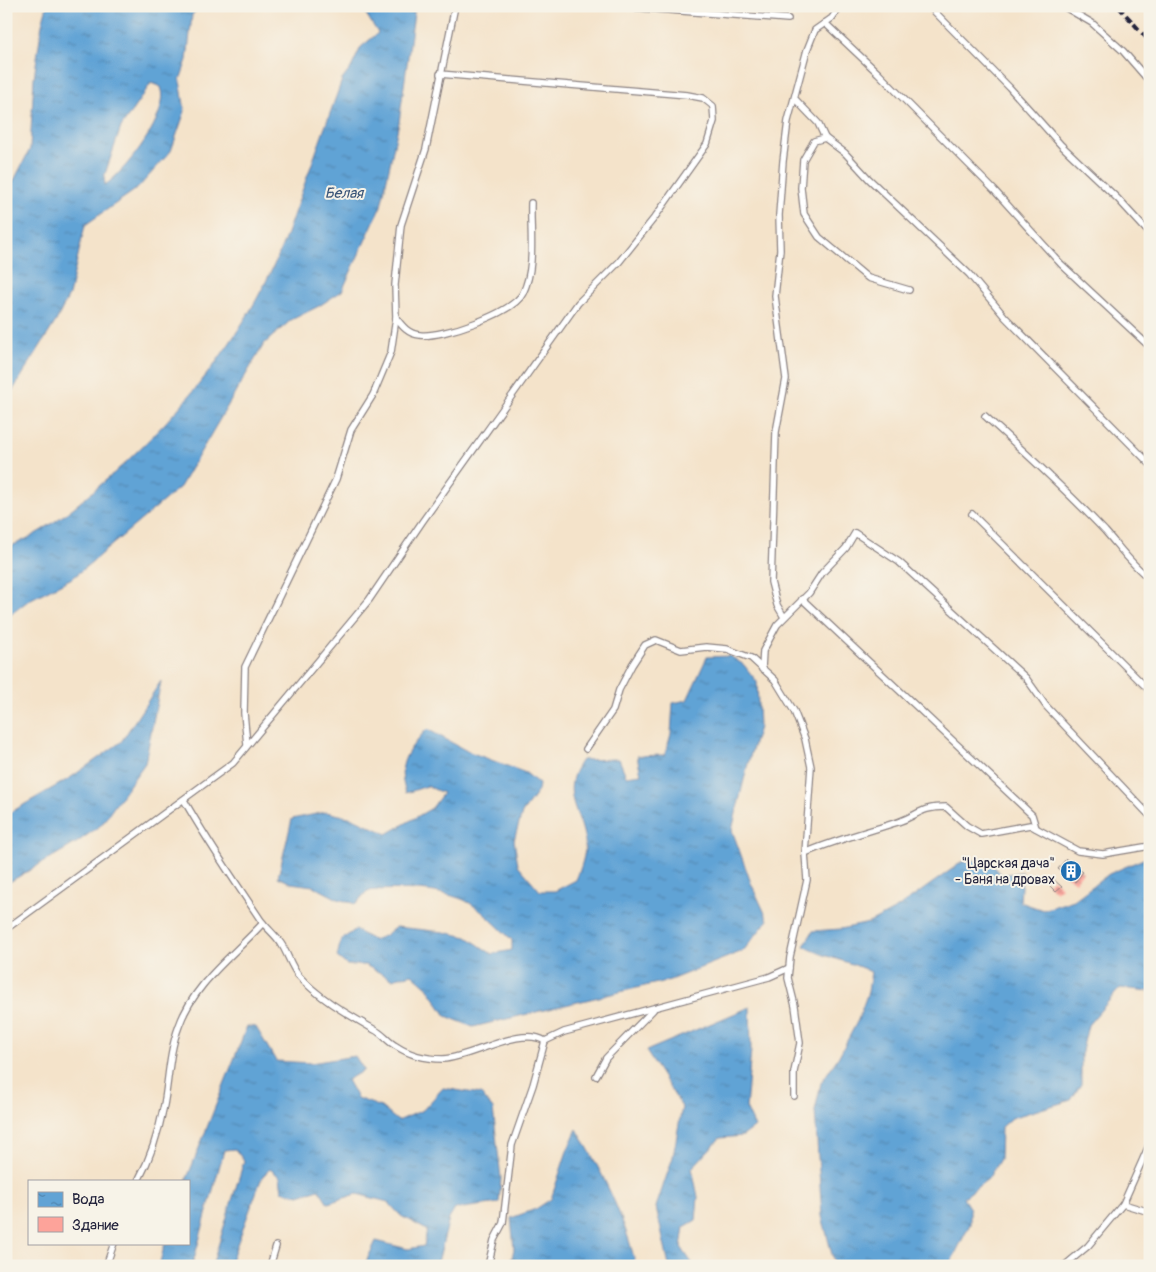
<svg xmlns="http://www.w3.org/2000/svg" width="1156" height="1272" font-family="Pangolin,sans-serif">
<defs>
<pattern id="water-ripples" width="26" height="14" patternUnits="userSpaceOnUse" patternTransform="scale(1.25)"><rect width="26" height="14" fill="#61a3d5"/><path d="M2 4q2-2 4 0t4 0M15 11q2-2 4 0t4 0" fill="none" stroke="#5084ae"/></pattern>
<pattern id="building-cross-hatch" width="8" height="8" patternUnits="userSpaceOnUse" patternTransform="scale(1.25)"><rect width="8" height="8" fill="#fda39a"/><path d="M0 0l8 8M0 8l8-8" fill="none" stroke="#d98c86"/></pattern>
</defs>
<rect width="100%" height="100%" fill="#f7f3e8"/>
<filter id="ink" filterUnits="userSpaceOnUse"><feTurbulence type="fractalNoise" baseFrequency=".02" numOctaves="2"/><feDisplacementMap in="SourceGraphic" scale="10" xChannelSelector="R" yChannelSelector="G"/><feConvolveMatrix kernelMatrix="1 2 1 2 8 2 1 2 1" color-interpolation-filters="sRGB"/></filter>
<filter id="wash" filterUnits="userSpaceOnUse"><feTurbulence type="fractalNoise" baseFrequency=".0096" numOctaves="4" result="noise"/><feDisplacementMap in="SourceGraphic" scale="20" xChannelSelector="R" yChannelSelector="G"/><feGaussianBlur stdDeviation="1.12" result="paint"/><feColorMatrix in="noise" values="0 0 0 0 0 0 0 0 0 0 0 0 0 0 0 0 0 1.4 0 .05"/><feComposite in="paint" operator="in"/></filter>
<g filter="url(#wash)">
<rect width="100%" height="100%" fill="#f4e3ca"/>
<g fill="url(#water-ripples)" stroke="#426288" fill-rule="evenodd">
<path d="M 47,6 L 200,6 L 192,15 L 187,60 L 180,80 L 185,111 L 171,151 L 138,188 L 85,225 L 69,295 L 56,321 L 6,401 L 6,196 L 30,149 L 34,78 L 42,24 ZM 151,83 L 161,87 C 172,112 125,172 105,185 L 104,177 L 121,127 Z"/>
<path d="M 361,6 L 415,6 L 399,122 L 381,206 L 342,291 L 319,306 L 291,320 L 264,344 L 180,487 L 74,577 L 29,600 L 6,618 L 6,548 C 48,532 81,502 114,473 C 183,411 242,339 279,254 C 286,238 291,221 297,205 C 312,163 327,122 342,80 L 351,68 L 361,47 L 378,33 Z"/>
<path d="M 730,656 L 744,665 L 757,682 L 759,727 L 747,767 L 732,830 L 751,883 L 768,920 L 743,951 L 670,980 L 473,1027 L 446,1016 L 427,987 L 412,974 L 392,979 L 365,965 L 347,965 L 337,957 L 341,940 L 355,930 L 373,940 L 384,936 L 396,927 L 444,932 L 467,937 L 492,954 L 512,950 L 512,940 C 498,927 481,908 464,900 C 434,888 399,888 367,891 L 356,904 L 338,899 L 313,886 L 291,883 L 278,877 L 292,819 L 326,812 L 353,818 L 387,834 L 432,808 L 443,793 L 427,786 L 406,793 C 396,764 407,751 427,729 L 467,751 L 526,773 L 539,784 L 538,791 L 522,813 L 514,840 L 518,865 L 540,891 L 555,891 L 576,880 C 581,868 586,854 585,842 C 581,810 558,793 582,760 L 619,759 L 626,776 L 641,774 L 637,756 L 665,755 L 671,734 L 673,703 L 687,700 L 707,657 Z"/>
<polygon points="161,681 145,763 101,825 76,843 6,884 6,815 70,778 121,742"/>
<path d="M 1150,856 L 1150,991 L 1120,988 L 1088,1025 L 1081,1055 L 1081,1084 L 1071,1100 L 1011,1118 L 1001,1127 L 1000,1159 L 988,1179 L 963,1198 L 970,1209 L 970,1224 L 949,1266 L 835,1266 L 822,1216 L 815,1111 L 821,1083 L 839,1056 L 858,1020 L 868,992 L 871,972 C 850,961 825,958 804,946 L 813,931 L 841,929 L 869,923 L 896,909 L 962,862 L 987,859 L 1002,875 L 1022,872 L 1020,902 L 1043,910 L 1074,900 L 1109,874 Z"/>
<polygon points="750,1007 751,1050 746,1108 755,1127 743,1136 720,1138 692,1168 698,1197 696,1220 684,1227 681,1247 694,1266 669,1266 656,1207 673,1157 682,1107 646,1051"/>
<polygon points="247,1026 256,1027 276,1061 311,1063 355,1056 364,1070 347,1080 357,1098 381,1107 398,1121 423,1110 443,1088 481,1094 493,1109 501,1178 499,1203 455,1209 449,1219 437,1266 364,1266 376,1241 408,1249 424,1246 427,1230 401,1216 388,1202 357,1194 328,1203 319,1189 299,1195 282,1191 280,1177 270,1169 262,1177 229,1266 212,1266 244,1161 235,1149 224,1150 192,1266 159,1266 165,1243 189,1243 189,1181 186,1181"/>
<path d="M 577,1129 C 602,1172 625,1218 636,1266 L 510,1266 L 514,1249 L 511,1218 L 536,1209 L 551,1199 L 567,1151 Z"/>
</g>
<g id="blocks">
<g fill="url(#building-cross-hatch)">
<polygon points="1066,859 1083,872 1075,882 1058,869"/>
<polygon points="1053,879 1062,887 1056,892 1048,884"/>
</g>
</g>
</g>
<g filter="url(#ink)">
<use href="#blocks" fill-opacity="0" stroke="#8b8282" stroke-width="1"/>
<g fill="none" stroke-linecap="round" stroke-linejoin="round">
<g stroke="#8b8282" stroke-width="8">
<g id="service">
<polyline points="615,6 788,19"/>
<polyline points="929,6 1009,87 1061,145 1118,199 1150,234"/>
<polyline points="1063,6 1092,23 1123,51 1150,82"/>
<polyline points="825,23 878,73 994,190 1061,264 1150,347"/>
<polyline points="795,99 818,123 825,138"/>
<polyline points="909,290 868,278 819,237 804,214 801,188 803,160 814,141 825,138 845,153 869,179 969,274 1005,317 1150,464"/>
<path d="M 396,318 C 402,326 408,334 420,335 C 441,338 514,313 523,293 C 536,266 530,232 531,203"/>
<path d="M 985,416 C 1026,453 1067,491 1105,531 C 1120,548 1132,565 1150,579"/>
<polyline points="972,514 1150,691"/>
<polyline points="802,599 1032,815 1036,828"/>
<polyline points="784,617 777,605 771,582 776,432 786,379 775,296 780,250 779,215 783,161 788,121 807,50 815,30 832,18 840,6"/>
<polyline points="762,669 763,651 777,625 809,593 822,573 846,548 855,533 899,562 1026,678 1046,706 1150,816"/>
<polyline points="247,745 244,713 245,667 336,479 351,430 373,395 391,352 396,318 395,285 401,225 426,149 455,6"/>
<polyline points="586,749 613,710 619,690 632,665 645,645 656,640 681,650 706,647 727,649 751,658 775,680 794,711 805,739 811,767 805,853"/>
<path d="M 184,800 C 207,841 234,880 260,919 C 266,928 276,935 282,945 C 288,955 291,966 298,975 C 318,998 349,1015 375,1030 C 383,1034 388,1042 396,1046 C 411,1056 426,1059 443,1059 C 471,1058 521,1025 545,1041"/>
<polyline points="6,929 233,763 369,600 422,522 578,303 619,262 655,217 707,144 714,121 713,106 703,98 687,95 440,74"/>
<polyline points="596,1076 606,1058 653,1010"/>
<path d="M 794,1096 L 794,1072 L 800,1043 L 795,1006 L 788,978 L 790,957 L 807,880 L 805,853 C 835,840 867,832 898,822 C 919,815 920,807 946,807 L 967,826 L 981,834 L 1030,825 L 1078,851 L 1103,854 L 1150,846"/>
<path d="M 138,1181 C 151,1157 159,1131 164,1105 C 169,1078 169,1052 179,1026 C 194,983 233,956 263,923"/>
<polyline points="1123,1204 1150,1212"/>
<polyline points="106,1266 114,1243"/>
<polyline points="270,1266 276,1246"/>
<polyline points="488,1266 494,1240 503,1223 512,1145 533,1085 545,1041 564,1032 769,977 789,968"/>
<polyline points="1064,1266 1088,1246 1123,1204 1150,1143"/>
</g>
</g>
<use href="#service" stroke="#fff" stroke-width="5.5"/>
<polyline stroke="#22223b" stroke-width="4" stroke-dasharray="8 4" stroke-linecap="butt" points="1118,6 1150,42"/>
</g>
</g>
<defs>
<g id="building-disc" transform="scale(1.125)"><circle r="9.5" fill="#1f6fb2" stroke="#f7f3e8"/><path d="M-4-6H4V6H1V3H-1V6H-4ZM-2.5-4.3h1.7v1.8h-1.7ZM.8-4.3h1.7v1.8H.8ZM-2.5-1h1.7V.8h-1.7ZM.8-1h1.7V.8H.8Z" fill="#fff"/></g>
</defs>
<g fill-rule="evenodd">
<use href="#building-disc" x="1071" y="871"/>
</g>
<g text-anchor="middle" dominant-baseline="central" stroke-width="4" stroke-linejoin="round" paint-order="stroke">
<g font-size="14" fill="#22223b" stroke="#f7f3e8" text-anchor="end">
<text x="1055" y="863">"Царская дача"<tspan x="1055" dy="16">- Баня на дровах</tspan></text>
</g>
<g font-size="15" font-style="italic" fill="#3b5679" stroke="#f7f3e8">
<text x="344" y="193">Белая</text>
</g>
</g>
<rect width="1156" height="1272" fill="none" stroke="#f7f3e8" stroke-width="25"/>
<rect x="28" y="1180" width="162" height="65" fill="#f7f3e8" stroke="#a29fa3"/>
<rect x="38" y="1192" width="25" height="15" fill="url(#water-ripples)" stroke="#a29fa3"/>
<text x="72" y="1204" font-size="15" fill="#22223b">Вода</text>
<rect x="38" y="1217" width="25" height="15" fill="#fda39a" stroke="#a29fa3"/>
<text x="72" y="1230" font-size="15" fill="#22223b">Здание</text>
</svg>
